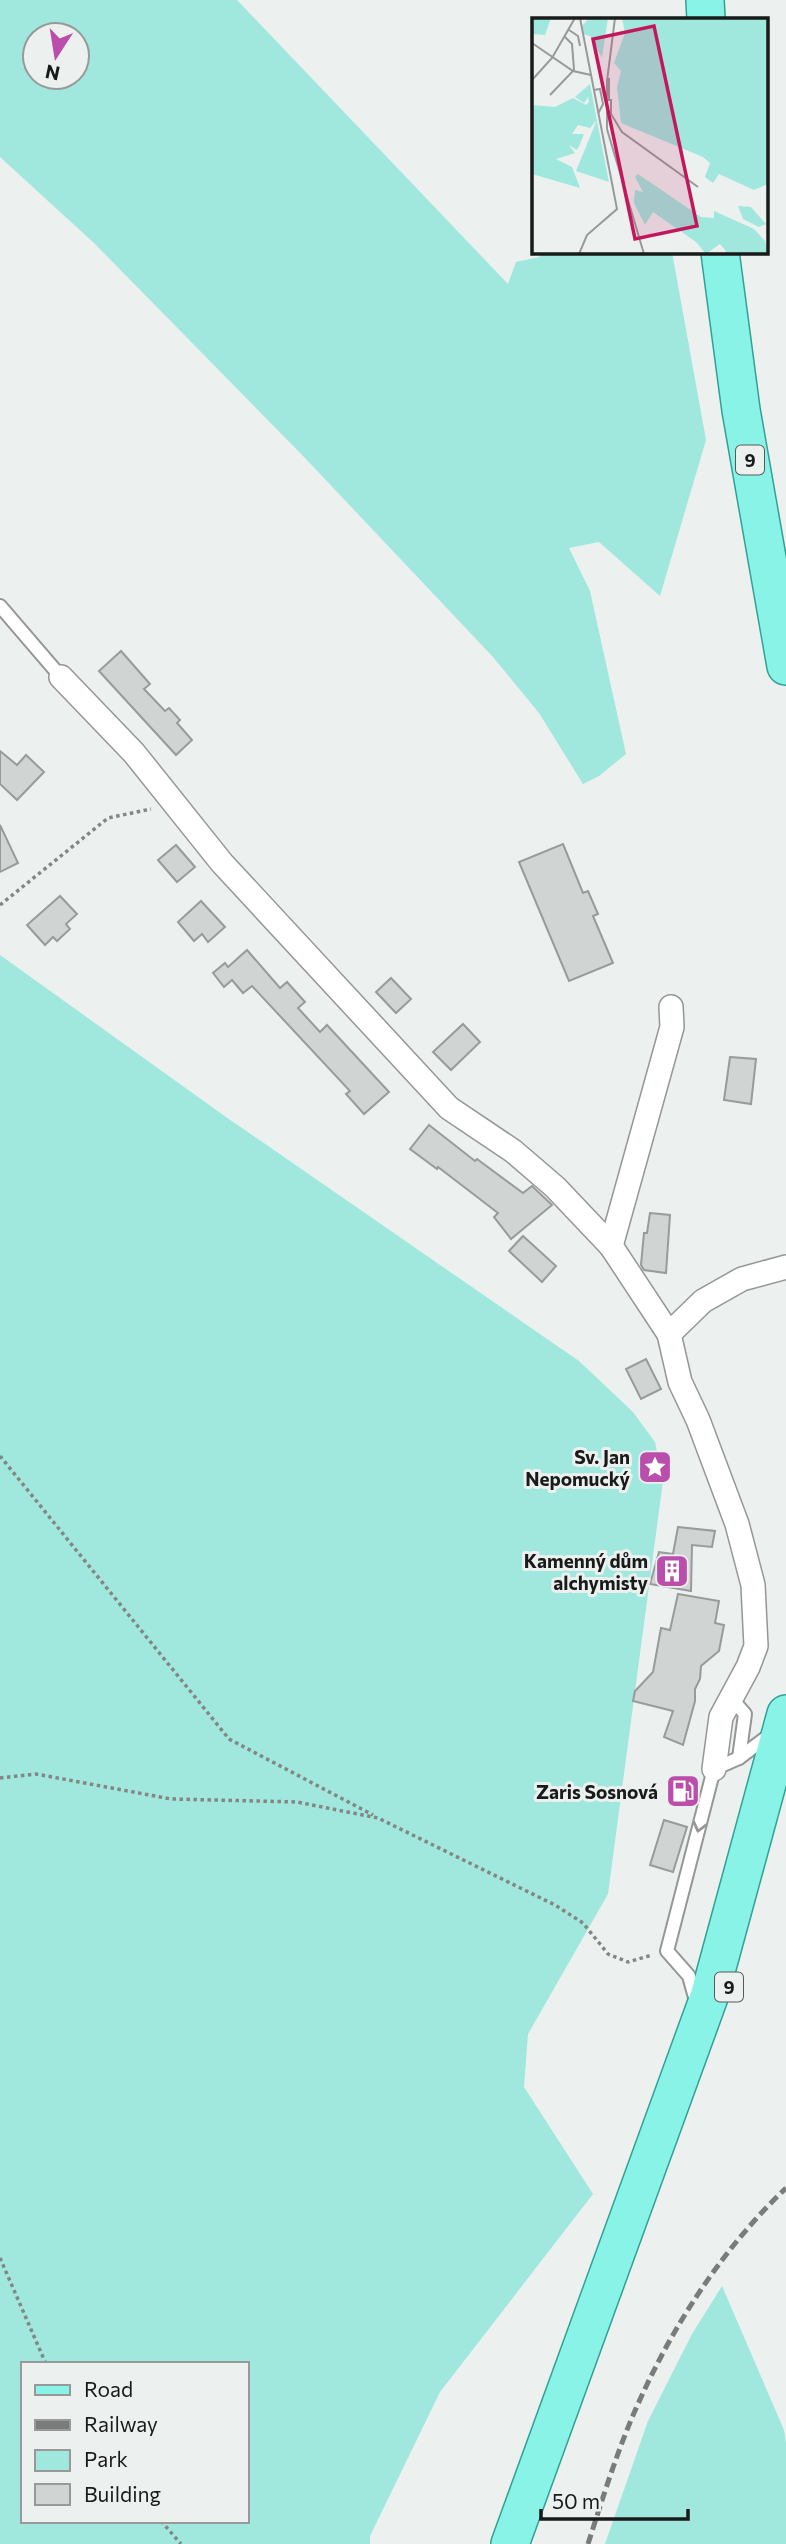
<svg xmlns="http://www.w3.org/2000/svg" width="786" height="2544" font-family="Commissioner,sans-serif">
<rect width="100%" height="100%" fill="#ecf0ef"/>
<g fill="#a0e8dd" fill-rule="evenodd">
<path d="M 0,0 L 237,0 L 508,284 L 516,262 L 539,257 L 544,252 L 672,252 L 706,440 L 660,596 L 599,542 L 569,548 L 590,591 L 626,754 L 599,776 L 583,784 L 539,713 L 493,657 L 305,458 L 94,243 L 0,157 ZM 77,35 L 77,77 L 35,77 L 35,35 Z"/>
<path d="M 0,955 L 226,1117 L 579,1361 L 633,1412 L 655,1442 L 663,1481 L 608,1894 L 528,2034 L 524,2087 L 593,2194 L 440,2392 L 370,2536 L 370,2544 L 0,2544 ZM 23,2364 L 247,2364 L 247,2521 L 23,2521 Z"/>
<polygon points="722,2286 784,2430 786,2443 786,2544 605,2544 648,2421 692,2334"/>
</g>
<g fill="#d0d4d3" stroke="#989b9b" stroke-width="2">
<polygon points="121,651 150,684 144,689 165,711 169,708 180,720 177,723 192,740 176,755 99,671"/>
<polygon points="0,751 17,765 26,755 44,772 17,800 0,784"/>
<polygon points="0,825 18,863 0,872"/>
<polygon points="563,844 583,893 588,891 598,914 593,916 613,963 569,981 519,862"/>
<polygon points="176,845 195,867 177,882 158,860"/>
<polygon points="60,896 77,914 66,924 70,929 57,941 53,937 45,945 27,925"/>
<polygon points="201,901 225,927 208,942 202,934 194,941 178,922"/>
<polygon points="247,950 280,988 287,982 305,1002 298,1008 320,1032 327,1025 389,1092 364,1114 346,1094 350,1091 252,986 243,993 232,980 224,987 213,973 225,963 228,967"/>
<polygon points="391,978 411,999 396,1013 376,992"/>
<polygon points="463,1024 480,1042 451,1070 433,1052"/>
<polygon points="730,1057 756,1059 751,1104 724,1100"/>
<polygon points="429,1125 475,1161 477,1159 523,1193 532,1186 552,1205 511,1239 494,1217 498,1213 438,1167 437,1169 410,1149"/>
<polygon points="650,1213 670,1215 666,1273 644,1270 641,1265 644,1233 647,1233"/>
<polygon points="523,1236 556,1266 542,1282 509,1251"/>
<polygon points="646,1359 661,1389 641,1399 626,1369"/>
<polygon points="678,1527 715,1531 712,1547 692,1545 691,1591 650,1584 659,1552 673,1554"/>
<polygon points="678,1594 719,1601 715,1623 724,1625 719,1651 701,1666 700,1679 695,1689 695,1701 683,1745 664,1737 673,1711 633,1701 635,1691 653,1672 661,1628 670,1630"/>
<polygon points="664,1820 687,1827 673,1872 650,1865"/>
</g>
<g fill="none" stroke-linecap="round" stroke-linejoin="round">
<g stroke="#949796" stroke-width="16">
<g id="lane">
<polyline points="0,606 61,677"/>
<polyline points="731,1698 745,1714 739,1758"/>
<polyline points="696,2001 689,1976 667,1951 714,1769 739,1758 771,1734"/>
</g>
</g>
<g stroke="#949796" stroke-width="26">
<g id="street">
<polyline points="61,677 134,753 222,863 449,1108 513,1151 555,1187 611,1246 669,1334 680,1382 698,1420 737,1524 753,1585 756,1646 748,1667 721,1717 714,1769"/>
<polyline points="611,1246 672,1027 671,1007"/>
<polyline points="669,1334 703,1301 742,1279 786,1267"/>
</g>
</g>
<g stroke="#30a295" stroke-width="40">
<g id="primary">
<polyline points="705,0 706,19"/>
<polyline points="720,252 741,410 786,666"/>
<polyline points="510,2544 709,1997 786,1714"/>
</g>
</g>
<g stroke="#838685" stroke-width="3.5" stroke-dasharray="3.5 3.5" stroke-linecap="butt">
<polyline points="0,905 108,818 151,809"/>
<polyline points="0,1456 229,1739 373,1815"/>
<polyline points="0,1778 36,1774 171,1799 297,1802 378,1818 555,1905 583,1923 608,1954 628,1962 652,1955"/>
<polyline points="0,2258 46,2364"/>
<polyline points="161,2521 181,2544"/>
</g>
<use href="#lane" stroke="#fff" stroke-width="12"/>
<use href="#street" stroke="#fff" stroke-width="23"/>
<use href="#primary" stroke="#8af3e7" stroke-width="37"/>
<path stroke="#7a7c7c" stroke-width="5" stroke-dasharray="10 5" stroke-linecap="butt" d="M 588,2544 C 602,2500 616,2455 634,2413 C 670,2330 720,2251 786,2188"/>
</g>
<defs><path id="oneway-chevron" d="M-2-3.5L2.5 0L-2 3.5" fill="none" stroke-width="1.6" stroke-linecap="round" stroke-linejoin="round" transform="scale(1.75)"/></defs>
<use stroke="#989898" href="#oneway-chevron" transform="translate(699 1827) rotate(104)"/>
<defs>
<g id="sight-square" transform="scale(1.75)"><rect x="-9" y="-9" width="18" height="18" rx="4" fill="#bb4dab" stroke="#ecf0ef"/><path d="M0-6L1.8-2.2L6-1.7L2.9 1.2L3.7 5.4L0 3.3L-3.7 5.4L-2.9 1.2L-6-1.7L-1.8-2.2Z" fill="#fff"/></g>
<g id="building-square" transform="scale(1.75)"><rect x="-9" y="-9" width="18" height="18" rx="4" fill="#bb4dab" stroke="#ecf0ef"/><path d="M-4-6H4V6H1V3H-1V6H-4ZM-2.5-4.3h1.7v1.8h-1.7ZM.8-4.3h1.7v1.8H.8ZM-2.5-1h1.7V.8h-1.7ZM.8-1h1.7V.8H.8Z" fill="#fff"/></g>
<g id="fuel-square" transform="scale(1.75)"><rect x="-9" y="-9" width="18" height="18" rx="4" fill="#bb4dab" stroke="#ecf0ef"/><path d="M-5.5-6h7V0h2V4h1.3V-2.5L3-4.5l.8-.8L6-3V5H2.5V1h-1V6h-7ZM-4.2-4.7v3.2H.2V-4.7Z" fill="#fff"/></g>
</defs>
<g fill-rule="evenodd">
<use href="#sight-square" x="655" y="1467"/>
<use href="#building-square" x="672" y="1571"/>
<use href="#fuel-square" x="683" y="1791"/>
</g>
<g text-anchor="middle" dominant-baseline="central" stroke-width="6" stroke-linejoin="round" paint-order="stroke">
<g fill="#ecf0ef" stroke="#585a5a" stroke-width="2">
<rect x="736" y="445.5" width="28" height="29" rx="5"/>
<rect x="715" y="1972.5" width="28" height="29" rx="5"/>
</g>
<g font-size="18" font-weight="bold" fill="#191a1a">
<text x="750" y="460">9</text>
<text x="729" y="1987">9</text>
</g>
<g font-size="19" font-weight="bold" fill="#191a1a" stroke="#ecf0ef" text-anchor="end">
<text x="630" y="1456">Sv. Jan<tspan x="630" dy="22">Nepomucký</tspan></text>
<text x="648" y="1560">Kamenný dům<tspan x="648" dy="22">alchymisty</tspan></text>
<text x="658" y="1791">Zaris Sosnová</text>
</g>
</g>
<g transform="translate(532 18)">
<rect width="236" height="236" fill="#ecf0ef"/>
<path d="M 0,0 L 19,0 L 13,17 L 0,16 ZM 57,0 L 76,0 L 70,40 L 59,19 L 52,16 L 50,8 ZM 90,0 L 236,0 L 236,166 L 222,172 L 187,156 L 181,165 L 173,159 L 178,145 L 171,139 L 89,105 L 85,69 L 89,53 L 82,45 L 93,15 ZM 58,66 L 65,103 L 77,164 L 44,153 L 65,102 L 58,110 L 46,107 L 40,116 L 52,116 L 48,126 L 45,132 L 37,127 L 43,135 L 24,141 L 40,149 L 48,170 L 0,156 L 0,87 L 23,89 L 41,80 L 54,87 L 57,84 L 56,79 L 52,85 L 43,79 ZM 106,156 L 169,199 L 182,200 L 182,193 L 222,211 L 233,223 L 236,236 L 192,236 L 194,233 L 188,226 L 174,236 L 164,224 L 121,194 L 113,207 L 102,185 L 103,172 L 111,174 L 103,159 ZM 206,188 L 219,189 L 234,206 L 227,209 L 211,201 Z" fill="#a0e8dd"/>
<path fill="none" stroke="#989a9a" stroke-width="2" d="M 83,0 L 75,63 L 75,111 L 112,236M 37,12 L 46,18 L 48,28M 0,25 L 41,53 L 59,57M 77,60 L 77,83M 0,62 L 20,40 L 43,0M 62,72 L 68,71 L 71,86 L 66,96M 18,77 L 42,52 L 40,26 L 33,19M 79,81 L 79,96 L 90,114 L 166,169M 47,236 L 55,217 L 85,191 L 48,0"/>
<path fill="#c2185b" fill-opacity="0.15" stroke="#c2185b" stroke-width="3.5" d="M 122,8 L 165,208 L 103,221 L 61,21 Z"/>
<rect width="236" height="236" fill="none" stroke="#191a1a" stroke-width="3.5"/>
</g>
<rect x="21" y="2362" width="228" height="161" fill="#ecf0ef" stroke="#989a9a" stroke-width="2"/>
<rect x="35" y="2385" width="35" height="10" fill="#8af3e7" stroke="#989a9a" stroke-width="2"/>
<text x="84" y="2397" font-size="21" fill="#191a1a">Road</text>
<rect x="35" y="2420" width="35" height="10" fill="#7a7c7c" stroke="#989a9a" stroke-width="2"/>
<text x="84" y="2432" font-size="21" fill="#191a1a">Railway</text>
<rect x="35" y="2450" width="35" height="21" fill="#a0e8dd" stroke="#989a9a" stroke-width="2"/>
<text x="84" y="2467" font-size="21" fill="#191a1a">Park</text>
<rect x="35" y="2484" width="35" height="21" fill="#d0d4d3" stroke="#989a9a" stroke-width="2"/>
<text x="84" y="2502" font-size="21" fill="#191a1a">Building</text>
<g transform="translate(56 56) rotate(192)"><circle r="33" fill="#ecf0ef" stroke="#989a9a" stroke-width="2"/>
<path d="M0-5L12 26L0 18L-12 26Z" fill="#bb4dab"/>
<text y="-10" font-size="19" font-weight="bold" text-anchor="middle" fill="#191a1a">N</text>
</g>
<path d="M541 2509v10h147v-10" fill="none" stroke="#191a1a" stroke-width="3.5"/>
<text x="552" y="2509" font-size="21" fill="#191a1a" stroke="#ecf0ef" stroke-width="5" paint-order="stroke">50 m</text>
</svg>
